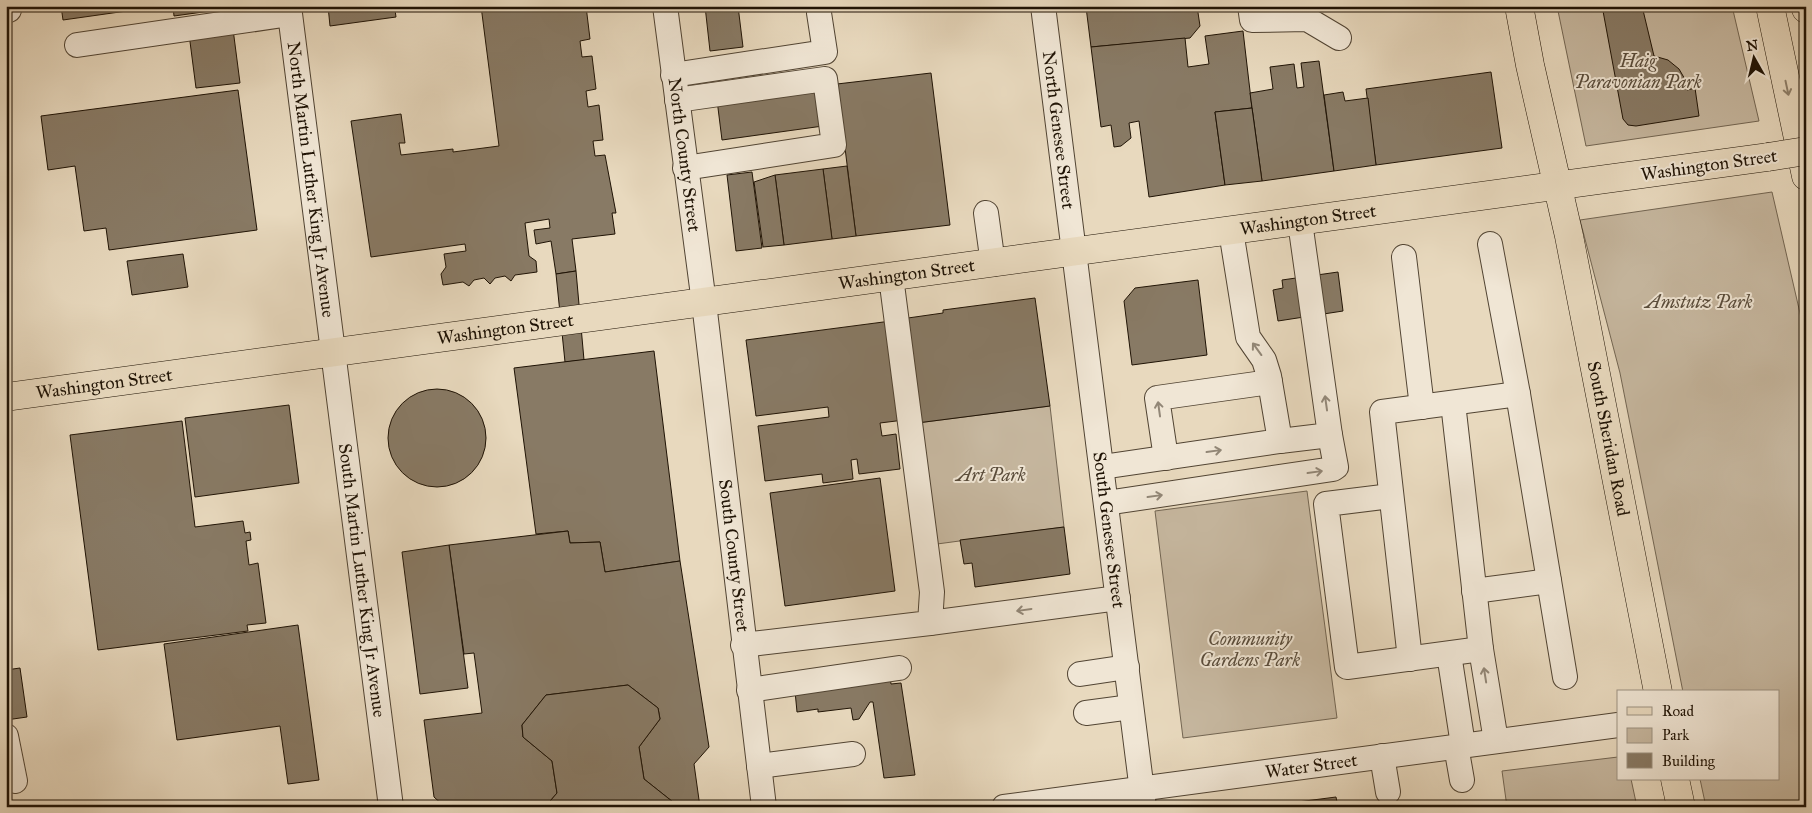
<svg xmlns="http://www.w3.org/2000/svg" width="1812" height="813" font-family="'IM FELL Great Primer',serif">
<rect width="100%" height="100%" fill="#e8d9be"/>
<filter id="stains"><feTurbulence type="fractalNoise" baseFrequency=".004" numOctaves="4"/><feColorMatrix values="0 0 0 0 .2 0 0 0 0 .09 0 0 0 0 .02 0 0 0 .5 -.17"/></filter>
<radialGradient id="worn" r=".72"><stop offset=".6" stop-color="#630" stop-opacity="0"/><stop offset="1" stop-color="#630" stop-opacity=".3"/></radialGradient>
<g fill="#c6b79f" stroke="#726552">
<polygon points="1557,6 1732,6 1759,121 1586,146"/>
<polygon points="1772,192 1806,339 1806,807 1706,807 1700,779 1778,779 1778,692 1683,692 1620,373 1580,220"/>
<polygon points="1050,406 1064,527 937,544 917,423"/>
<polygon points="1307,491 1337,718 1183,738 1155,511"/>
<polygon points="1618,757 1618,779 1631,779 1637,807 1507,807 1502,771"/>
</g>
<g fill="#887a65" stroke="#1f1305">
<polygon points="61,6 162,6 63,20"/>
<polygon points="173,6 231,6 232,8 174,16"/>
<polygon points="328,6 422,6 395,10 396,17 330,26"/>
<polygon points="481,6 586,6 590,39 580,41 582,57 592,56 596,89 586,91 588,107 599,105 603,140 593,141 595,156 605,155 616,213 612,213 615,234 572,239 576,271 556,274 551,241 536,244 534,230 550,228 549,219 525,223 529,256 536,261 537,272 515,275 511,281 505,276 495,278 490,284 484,278 474,280 469,286 463,282 443,285 441,274 446,267 444,254 466,251 465,244 371,257 351,121 401,114 405,143 399,143 401,155 453,149 453,152 499,146"/>
<polygon points="705,6 738,6 743,47 710,51"/>
<polygon points="1197,6 1200,26 1190,38 1091,47 1086,7"/>
<polygon points="1260,6 1330,6 1291,11 1261,12"/>
<polygon points="1625,6 1642,6 1654,56 1668,60 1679,69 1686,81 1687,90 1695,88 1699,116 1636,126 1628,125 1623,119 1603,11"/>
<polygon points="233,29 240,83 196,88 189,34"/>
<polygon points="1243,31 1252,108 1215,112 1225,185 1149,197 1139,121 1129,123 1131,138 1121,146 1114,147 1111,125 1101,127 1091,47 1185,38 1188,67 1209,64 1205,36"/>
<polygon points="1319,61 1334,171 1262,181 1250,93 1273,89 1270,67 1294,64 1297,88 1304,87 1301,63"/>
<polygon points="1491,72 1502,148 1376,165 1366,89"/>
<polygon points="931,73 950,225 856,236 837,84"/>
<polygon points="817,87 823,126 722,140 717,100"/>
<polygon points="238,90 257,230 109,250 106,228 84,231 75,166 48,170 41,116"/>
<polygon points="1343,92 1345,101 1368,98 1376,165 1334,171 1324,95"/>
<polygon points="1252,108 1262,181 1225,185 1215,112"/>
<polygon points="847,166 856,236 832,239 823,169"/>
<polygon points="823,169 832,239 784,245 775,175"/>
<polygon points="752,172 762,248 736,251 727,175"/>
<polygon points="775,175 784,245 763,247 754,182"/>
<polygon points="183,254 188,287 132,295 127,261"/>
<polygon points="576,271 584,360 565,362 556,274"/>
<polygon points="1338,272 1343,311 1278,321 1273,290 1283,288 1282,280"/>
<polygon points="1198,280 1207,355 1132,365 1124,301 1135,288"/>
<polygon points="1035,298 1050,406 917,423 901,319 943,313 943,310"/>
<polygon points="891,321 904,420 880,423 882,436 896,434 900,469 859,474 857,459 851,460 853,479 823,483 822,474 765,481 758,426 829,417 828,407 756,416 746,340"/>
<polygon points="654,351 680,561 605,572 600,542 570,543 568,531 536,534 514,368"/>
<circle cx="437" cy="438" r="49"/>
<polygon points="289,405 299,483 195,497 185,418"/>
<polygon points="182,421 195,527 243,521 245,533 250,532 251,540 246,541 249,565 258,563 266,623 247,625 248,631 98,650 70,435"/>
<polygon points="880,478 895,591 785,606 770,493"/>
<polygon points="1064,527 1070,574 975,587 972,563 964,564 960,540"/>
<polygon points="568,531 570,543 600,542 605,572 680,561 709,747 694,764 700,807 674,807 673,802 644,779 639,747 660,719 658,708 628,685 546,695 522,725 523,737 552,761 557,793 545,807 445,807 434,797 424,720 482,713 474,653 464,654 449,545"/>
<polygon points="449,545 468,688 420,694 402,552"/>
<polygon points="298,625 319,780 288,784 280,726 177,740 164,644"/>
<polygon points="20,668 27,717 6,720 6,670"/>
<polygon points="890,677 891,684 901,683 915,775 884,778 873,702 870,702 859,719 853,720 851,708 818,712 818,709 797,712 795,691"/>
<polygon points="628,685 658,708 660,719 639,747 644,779 673,802 674,807 545,807 557,793 552,761 523,737 522,725 546,695"/>
<polygon points="1336,797 1338,807 1259,807"/>
</g>
<g fill="none" stroke-linecap="round" stroke-linejoin="round">
<g stroke="#514433" stroke-width="26">
<g id="minor">
<path id="s1" d="M 289,6 L 391,807"/>
<path id="s2" d="M 665,6 L 704,303 L 764,807"/>
<path id="s3" d="M 1043,6 L 1144,807"/>
<polyline points="1250,6 1252,20 1307,19 1339,38"/>
<polyline points="6,11 9,10 8,6"/>
<polyline points="77,45 290,14"/>
<polyline points="673,75 825,52 819,13"/>
<polyline points="677,100 825,79 834,145 685,168"/>
<polyline points="986,213 993,264"/>
<polyline points="1490,244 1518,394 1565,677"/>
<polyline points="1404,257 1422,407"/>
<polyline points="1453,403 1481,649 1496,741"/>
<polyline points="1280,441 1330,435 1300,222"/>
<polyline points="1166,458 1157,398 1270,382"/>
<polyline points="1102,467 1280,441 1269,376 1264,360 1248,337 1231,231"/>
<polyline points="1391,496 1326,504 1347,667 1481,649"/>
<polyline points="1106,503 1333,469 1336,467 1330,435"/>
<polyline points="1474,591 1549,581"/>
<polyline points="930,623 1118,598"/>
<polyline points="743,645 930,623 932,592 891,277"/>
<polyline points="1449,654 1463,745"/>
<polyline points="1410,659 1382,412 1518,394"/>
<polyline points="1080,674 1127,667"/>
<polyline points="749,690 899,668"/>
<polyline points="1086,713 1131,707"/>
<polyline points="6,736 15,781"/>
<polyline points="1456,746 1462,780"/>
<polyline points="1382,756 1388,792"/>
<polyline points="759,766 853,754"/>
<path id="s4" d="M 1004,807 L 1618,725"/>
</g>
</g>
<g stroke="#1f1305" stroke-width="29">
<g id="major">
<path id="s5" d="M 1519,6 L 1530,65 L 1569,236 L 1658,692"/>
<path id="s6" d="M 6,397 L 1768,157"/>
<polyline points="1675,779 1681,807"/>
</g>
</g>
<g stroke="#1f1305" stroke-width="29">
<g id="highway">
<polyline points="1770,6 1806,176"/>
<polyline points="1805,6 1806,9"/>
</g>
</g>
<use href="#minor" stroke="#f0e6d5" stroke-width="24"/>
<use href="#major" stroke="#e8d9be" stroke-width="28"/>
<use href="#highway" stroke="#e8d9be" stroke-width="28"/>
<g stroke="#1f1305" stroke-width="29" stroke-linecap="butt">
<polyline id="major-bridge" points="1768,157 1806,151"/>
</g>
<use href="#major-bridge" stroke="#e8d9be" stroke-width="28"/>
</g>
<defs><path id="oneway-shaft" d="M-6 0H5M1.5-3L5.5 0L1.5 3" fill="none" stroke-width="1.6" stroke-linecap="round" stroke-linejoin="round" transform="scale(1.25)"/></defs>
<use stroke="#8e806b" href="#oneway-shaft" transform="translate(1787 88) rotate(78)"/>
<g stroke="#928777">
<use href="#oneway-shaft" transform="translate(1257 349) rotate(-126)"/>
<use href="#oneway-shaft" transform="translate(1326 403) rotate(-98)"/>
<use href="#oneway-shaft" transform="translate(1159 409) rotate(-98)"/>
<use href="#oneway-shaft" transform="translate(1214 451) rotate(-8)"/>
<use href="#oneway-shaft" transform="translate(1315 472) rotate(-8)"/>
<use href="#oneway-shaft" transform="translate(1155 496) rotate(-8)"/>
<use href="#oneway-shaft" transform="translate(1024 610) rotate(172)"/>
<use href="#oneway-shaft" transform="translate(1485 675) rotate(-99)"/>
</g>
<g text-anchor="middle" dominant-baseline="central" stroke-width="4" stroke-linejoin="round" paint-order="stroke">
<g font-size="18" font-style="italic" fill="#594c3b" stroke="#f0e6d5">
<text x="1638" y="61">Haig<tspan x="1638" dy="21">Paravonian Park</tspan></text>
<text x="1699" y="302">Amstutz Park</text>
<text x="991" y="475">Art Park</text>
<text x="1250" y="639">Community<tspan x="1250" dy="21">Gardens Park</tspan></text>
</g>
<g font-size="18" fill="#1f1305" stroke="#f0e6d5">
<text stroke="none"><textPath href="#s3" startOffset="125">North Genesee Street</textPath></text>
<text stroke="none"><textPath href="#s2" startOffset="150">North County Street</textPath></text>
<text transform="translate(1709 165) rotate(-8)">Washington Street</text>
<text stroke="none"><textPath href="#s1" startOffset="175">North Martin Luther King Jr Avenue</textPath></text>
<text stroke="none"><textPath href="#s6" startOffset="1314">Washington Street</textPath></text>
<text stroke="none"><textPath href="#s6" startOffset="909">Washington Street</textPath></text>
<text stroke="none"><textPath href="#s6" startOffset="504">Washington Street</textPath></text>
<text stroke="none"><textPath href="#s6" startOffset="99">Washington Street</textPath></text>
<text stroke="none"><textPath href="#s5" startOffset="442">South Sheridan Road</textPath></text>
<text stroke="none"><textPath href="#s3" startOffset="528">South Genesee Street</textPath></text>
<text stroke="none"><textPath href="#s2" startOffset="554">South County Street</textPath></text>
<text stroke="none"><textPath href="#s1" startOffset="579">South Martin Luther King Jr Avenue</textPath></text>
<text stroke="none"><textPath href="#s4" startOffset="310">Water Street</textPath></text>
</g>
</g>
<rect width="1812" height="813" fill="none" stroke="#e8d9be" stroke-width="25"/>
<rect x="8" y="8" width="1797" height="798" fill="none" stroke="#1f1305" stroke-width="2.5"/>
<rect x="12" y="12" width="1787" height="788" fill="none" stroke="#1f1305"/>
<rect x="1617" y="690" width="162" height="90" fill="#f0e6d5" stroke="#9c9282"/>
<rect x="1627" y="707" width="25" height="8" fill="#e8d9be" stroke="#9c9282"/>
<text x="1662" y="716" font-size="15" fill="#1f1305">Road</text>
<rect x="1627" y="728" width="25" height="15" fill="#c6b79f" stroke="#9c9282"/>
<text x="1662" y="740" font-size="15" fill="#1f1305">Park</text>
<rect x="1627" y="753" width="25" height="15" fill="#887a65" stroke="#9c9282"/>
<text x="1662" y="766" font-size="15" fill="#1f1305">Building</text>
<g transform="translate(1754 58) rotate(352)" stroke="#f0e6d5" stroke-width="4" paint-order="stroke">
<path d="M0-4L9 19L0 12L-9 19Z" fill="#1f1305"/>
<text y="-8" font-size="14" font-weight="bold" text-anchor="middle" fill="#1f1305">N</text>
</g>
<rect width="100%" height="100%" filter="url(#stains)"/>
<rect width="100%" height="100%" fill="url(#worn)"/>
</svg>
